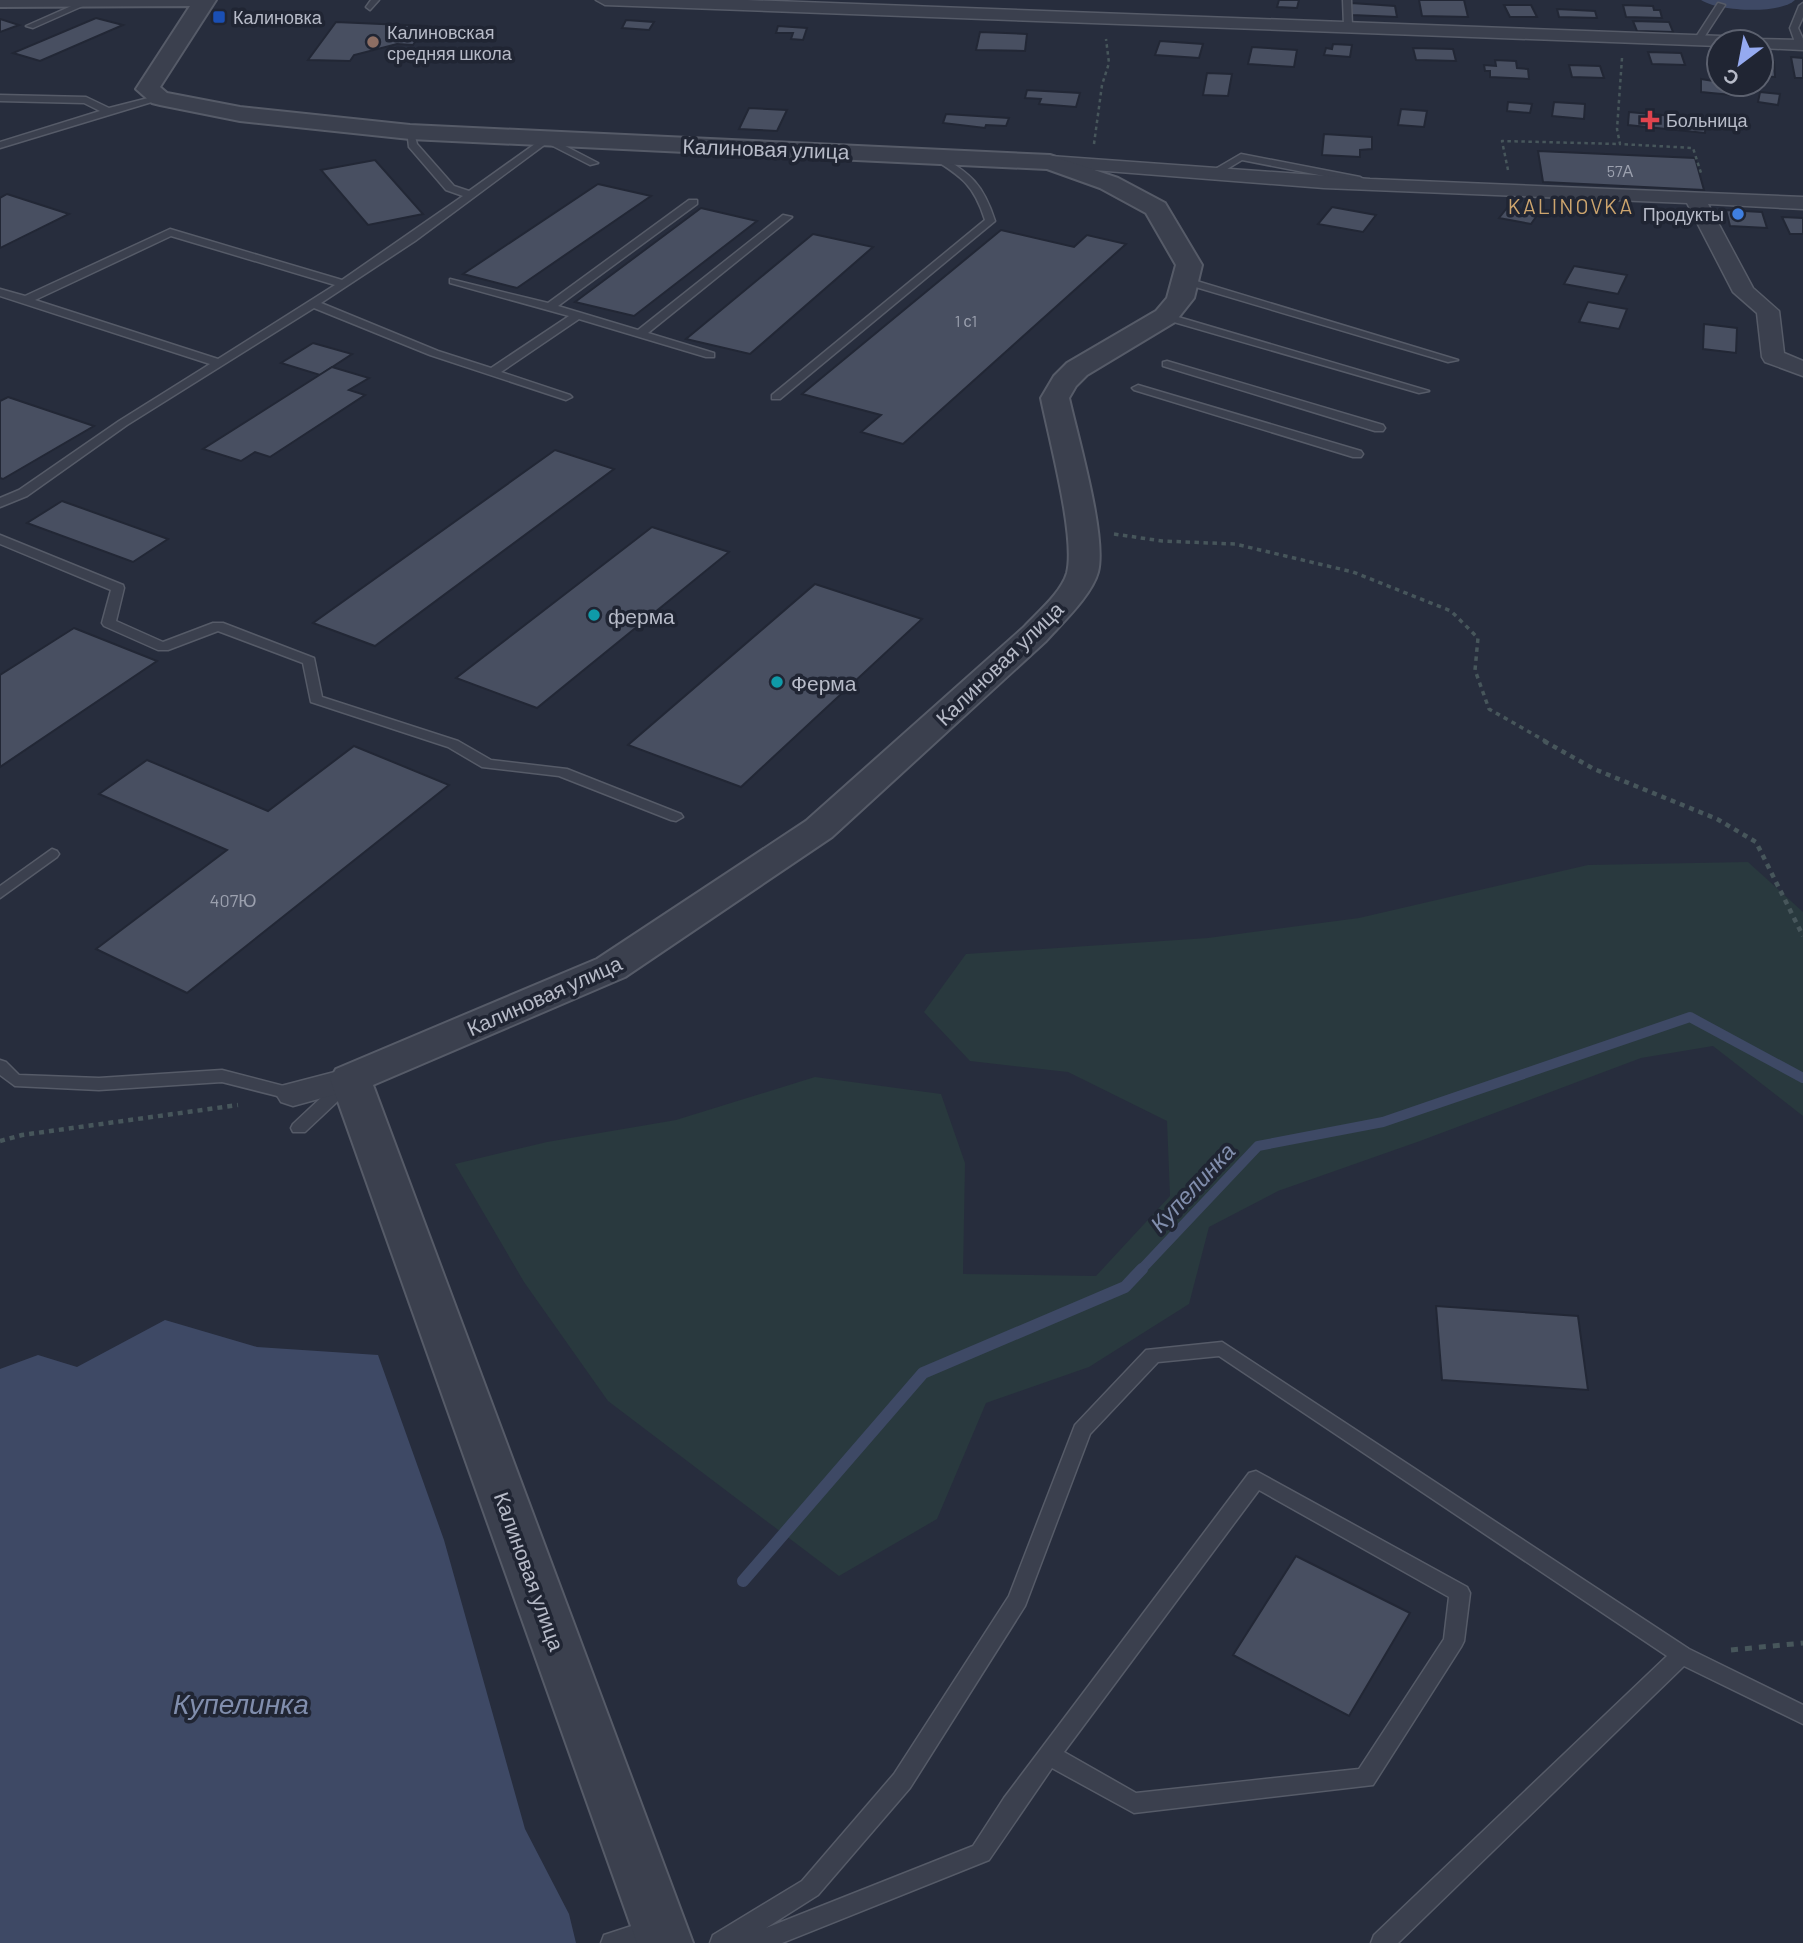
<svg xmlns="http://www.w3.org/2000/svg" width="1803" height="1943" font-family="Barlow,sans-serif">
<rect width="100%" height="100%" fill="#272d3d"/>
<polygon fill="#29393e" points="1748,862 1803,912 1803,1116 1713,1046 1641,1058 1420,1141 1278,1191 1209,1227 1189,1304 1089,1367 986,1403 937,1519 839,1576 608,1401 524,1282 455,1164 547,1142 676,1120 815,1077 941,1094 965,1163 963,1274 1096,1276 1170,1196 1167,1121 1068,1072 970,1061 924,1012 966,954 1208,938 1359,918 1588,865"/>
<g fill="#3e4965">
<path d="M 1701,0 L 1795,0 C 1779,15 1717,11 1701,0 Z"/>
<polygon points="165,1320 257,1347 378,1355 444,1540 525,1829 569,1914 576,1943 0,1943 0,1369 38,1355 77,1367"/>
</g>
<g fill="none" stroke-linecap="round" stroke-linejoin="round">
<polyline stroke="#3e4965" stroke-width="10" points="1140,1271 1258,1146 1383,1122 1690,1017 1803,1078"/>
<polyline stroke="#3e4965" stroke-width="12" points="743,1581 923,1373 1125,1287 1142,1269"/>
</g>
<g fill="#484f61" stroke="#222735" stroke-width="2">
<polygon points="1279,0 1299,0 1297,8 1277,7"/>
<polygon points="1419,0 1464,0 1468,17 1422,16"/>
<polygon points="1351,3 1395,6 1397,17 1352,15"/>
<polygon points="1504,5 1531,5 1537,17 1510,17"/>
<polygon points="1623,5 1653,6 1654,10 1660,10 1662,18 1626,17"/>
<polygon points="1557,9 1595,11 1597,18 1559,17"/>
<polygon points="96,18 123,25 40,61 13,53"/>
<polygon points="0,19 19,25 0,32"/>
<polygon points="626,20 654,22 649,30 622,28"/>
<polygon points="1633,21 1669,22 1673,32 1637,31"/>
<polygon points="336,22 426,26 413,45 397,44 354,55 350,61 308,60"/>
<polygon points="778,26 807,28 803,40 791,39 793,33 776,33"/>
<polygon points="980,32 1027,34 1025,51 976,50"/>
<polygon points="1160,41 1203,44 1199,58 1155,55"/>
<polygon points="1333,44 1352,45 1350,57 1324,55 1326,48 1332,49"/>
<polygon points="1252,47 1297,50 1294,67 1248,64"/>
<polygon points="1413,48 1453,49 1456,61 1416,60"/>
<polygon points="1648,52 1681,53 1685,65 1652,64"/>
<polygon points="1791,57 1803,58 1803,78 1795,78"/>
<polygon points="1495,60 1516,61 1517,68 1528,69 1529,79 1490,77 1490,71 1485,71 1484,65 1496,66"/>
<polygon points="1761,61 1774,62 1775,77 1761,76"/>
<polygon points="1569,65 1600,66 1604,78 1572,77"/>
<polygon points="1207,73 1232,74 1228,96 1203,95"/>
<polygon points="1701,79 1732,84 1732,95 1701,92"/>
<polygon points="1027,90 1080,93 1076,107 1039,104 1041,99 1025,98"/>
<polygon points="1760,92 1780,94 1778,105 1758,102"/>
<polygon points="1508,102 1532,104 1530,113 1507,111"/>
<polygon points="1554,102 1585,104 1584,119 1552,116"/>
<polygon points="749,108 787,110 777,131 739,129"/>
<polygon points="1401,109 1427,111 1424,127 1398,125"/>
<polygon points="1629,112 1706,119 1705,133 1628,125"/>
<polygon points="946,114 1009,118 1006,126 986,125 985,128 943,123"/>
<polygon points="1324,134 1372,137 1372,149 1360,150 1360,157 1322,155"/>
<polygon points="1538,151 1695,158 1704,190 1543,182"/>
<polygon points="375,160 423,214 368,225 321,170"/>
<polygon points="598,184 651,196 517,288 463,274"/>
<polygon points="7,194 69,214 0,248 0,198"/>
<polygon points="1332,207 1376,215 1363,232 1318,224"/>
<polygon points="701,208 757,221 634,316 575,302"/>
<polygon points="1507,208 1538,214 1531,224 1499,218"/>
<polygon points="1726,210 1762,212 1767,228 1730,226"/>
<polygon points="1782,217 1803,218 1803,234 1790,234"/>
<polygon points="1001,230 1074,247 1087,235 1126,244 903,444 861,432 881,415 802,394"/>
<polygon points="813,234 873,247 750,354 686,339"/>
<polygon points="1574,266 1627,275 1618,294 1564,284"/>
<polygon points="1588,302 1627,309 1619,329 1579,322"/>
<polygon points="1704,324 1737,328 1736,353 1703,349"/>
<polygon points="313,343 352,354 320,375 281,363"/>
<polygon points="332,367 369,378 349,390 365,395 270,457 255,452 241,461 203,449"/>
<polygon points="8,397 94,426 3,479 0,478 0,401"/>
<polygon points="555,450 614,469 375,646 313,623"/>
<polygon points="62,501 168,539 133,562 27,523"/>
<polygon points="652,527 729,552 537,708 456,678"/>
<polygon points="815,584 922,619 741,787 628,745"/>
<polygon points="74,628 157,661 0,767 0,675"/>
<polygon points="354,746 449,785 187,993 96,949 227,850 99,794 147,760 268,811"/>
<polygon points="1436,1306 1578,1316 1588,1390 1442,1380"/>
<polygon points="1296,1556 1410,1613 1349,1716 1233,1655"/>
</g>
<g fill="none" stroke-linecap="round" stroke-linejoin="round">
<g stroke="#565b68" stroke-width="3">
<g id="service">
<polygon points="85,0 94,1 33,28 26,26"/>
<polygon points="371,0 379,0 370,10 366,7"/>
<polygon points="1343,0 1351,0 1352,26 1348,29 1344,26"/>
<polygon points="1718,3 1725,5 1701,42 1695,42 1694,40"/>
<polygon points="1803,3 1803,17 1798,28 1803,39 1801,48 1796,45 1790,28 1799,6"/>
<polygon points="0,95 86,97 109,108 160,95 165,98 0,148 0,142 100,111 84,103 0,101"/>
<path d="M 407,130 L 413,130 L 417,144 L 454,186 L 469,191 L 546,136 L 598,163 L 590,165 L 547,143 L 415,241 L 321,303 L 438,351 L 491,368 L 569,316 L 450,283 L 450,279 L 548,303 L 689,200 L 697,200 L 697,204 L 558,306 L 638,330 L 783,215 L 792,217 L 648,333 L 714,353 L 714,357 L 706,357 L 579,319 L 501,372 L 570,395 L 572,397 L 566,400 L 430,355 L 314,308 L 127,425 L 27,496 L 0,507 L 0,498 L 19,490 L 119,421 L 210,364 L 0,296 L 0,289 L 25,296 L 170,229 L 342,280 L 463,196 L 446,190 L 409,147 ZM 171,236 L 335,285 L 218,359 L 35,300 Z"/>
<path d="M 932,154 L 938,154 C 971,174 983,184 995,221 L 780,399 L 772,399 L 772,395 L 985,220 C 974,185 962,177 932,158 Z"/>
<polygon points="1241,154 1360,177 1365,180 1360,183 1242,160 1214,177 1205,175"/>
<polygon points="1182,279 1190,279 1458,360 1448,362 1182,283"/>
<polygon points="1160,314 1168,314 1429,391 1419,393 1160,318"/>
<polygon points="1167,361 1383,425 1385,428 1383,431 1375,431 1163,366 1163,362"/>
<polygon points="1138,385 1361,451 1363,454 1361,457 1353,457 1134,390 1132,388"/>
<polygon points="0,535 123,585 124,588 116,621 163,642 213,623 223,623 314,658 322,697 458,741 491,760 567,769 681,814 683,817 676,821 671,820 559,776 482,767 448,747 311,702 303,663 218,631 168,650 158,650 104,626 102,623 111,590 0,544"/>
<polygon points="52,849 57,851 59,854 57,857 0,898 0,886"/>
<polygon points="0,1060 6,1062 19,1075 99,1078 222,1070 299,1090 301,1094 293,1100 222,1082 99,1090 15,1086 0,1075"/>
<polygon points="348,1076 354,1078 356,1082 354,1086 305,1132 293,1132 291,1128 293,1124 342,1078"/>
<path d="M 1222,1342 L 1689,1649 L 1803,1705 L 1803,1724 L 1684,1666 L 1398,1943 L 1371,1943 L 1374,1935 L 1667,1656 L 1219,1356 L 1158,1362 L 1090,1434 L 1025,1606 L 910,1788 L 818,1895 L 766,1928 L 973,1846 L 1004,1798 L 1249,1473 L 1256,1471 L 1467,1587 L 1470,1593 L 1464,1641 L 1461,1647 L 1373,1785 L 1134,1813 L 1052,1768 L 989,1860 L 782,1943 L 710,1943 L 713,1935 L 802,1881 L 894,1774 L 1009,1596 L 1075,1425 L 1146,1350 ZM 1259,1490 L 1449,1597 L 1444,1639 L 1359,1769 L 1136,1793 L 1064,1752 Z"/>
<polygon points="653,1919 661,1922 664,1930 661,1938 646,1943 601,1943 604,1935"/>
</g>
</g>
<g stroke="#565b68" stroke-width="3">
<g id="minor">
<polygon points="596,0 747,0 1748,37 1755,39 1803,40 1803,50 1761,48 1761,42 1719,42 1719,46 605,5"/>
<polygon points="1050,156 1370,179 1803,197 1803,209 1708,204 1753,288 1779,311 1784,353 1803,361 1803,376 1765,362 1762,357 1757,313 1733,292 1687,203 1324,188 1043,166 1040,162 1043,158"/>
<polygon points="350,1068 362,1071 367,1079 362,1087 293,1106 281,1102 276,1094 281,1086"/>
</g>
</g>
<g stroke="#565b68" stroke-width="4">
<path id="tertiary" d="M 0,0 L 216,0 L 160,87 L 167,93 L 240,107 L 410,125 L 1050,155 L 1118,178 L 1165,203 L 1202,265 L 1194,298 L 1175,322 L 1087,375 L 1076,386 L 1069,398 C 1078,438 1107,537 1098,572 C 1092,595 1062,623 1046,641 L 832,837 L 625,977 L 373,1085 L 693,1943 L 637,1943 L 330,1079 L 336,1069 L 597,959 L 806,821 L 1024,627 C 1038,612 1061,593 1067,573 C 1076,538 1049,438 1041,398 L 1054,376 L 1067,363 L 1156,311 L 1167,298 L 1176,265 L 1146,213 L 1100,188 L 1047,169 L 410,139 L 240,121 L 160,105 L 152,103 L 136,89 L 190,6 L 0,7 Z"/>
</g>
<g stroke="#47565b" stroke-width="2.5" stroke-dasharray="3.5 3.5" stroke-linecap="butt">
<polyline points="1622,58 1617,129 1620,144 1693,148 1702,176"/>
<polyline points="1094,144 1102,85 1109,63 1106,39"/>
<polyline points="1508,170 1502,141 1620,144"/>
</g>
<polyline stroke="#47565b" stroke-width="3.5" stroke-dasharray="4.5 4.5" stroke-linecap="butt" points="1114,534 1162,541 1235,544 1353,572 1451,611 1478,638 1475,670 1489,709 1547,742"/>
<g stroke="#47565b" stroke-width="4.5" stroke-dasharray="5 5" stroke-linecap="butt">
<polyline points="1544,741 1594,769 1717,819 1756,842 1803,936"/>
<polyline points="0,1141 22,1135 238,1105"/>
</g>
<polyline stroke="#47565b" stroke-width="5" stroke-dasharray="7 7" stroke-linecap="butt" points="1731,1650 1803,1643"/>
<use href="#service" fill="#3b404e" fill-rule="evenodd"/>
<use href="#minor" fill="#3b404e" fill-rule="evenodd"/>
<use href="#tertiary" fill="#3b404e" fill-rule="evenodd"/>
</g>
<rect fill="#1a4fb4" stroke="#202533" stroke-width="2.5" x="212" y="10" width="14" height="14" rx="3.5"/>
<circle fill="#8d6e63" stroke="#202533" stroke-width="2.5" cx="373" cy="42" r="7"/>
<path fill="#e0444e" stroke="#202533" stroke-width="2.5" d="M1646.5 109.5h7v7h7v7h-7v7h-7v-7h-7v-7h7z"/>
<circle fill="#3f7fe0" stroke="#202533" stroke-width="2.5" cx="1738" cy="214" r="7"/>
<g fill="#0f9aa8" stroke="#202533" stroke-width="2.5">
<circle cx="594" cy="615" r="7"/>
<circle cx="777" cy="682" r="7"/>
</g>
<g text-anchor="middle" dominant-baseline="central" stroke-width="7" stroke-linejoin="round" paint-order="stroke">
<g font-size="16" fill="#9ba0ae">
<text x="1620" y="170">57А</text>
<text x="966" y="320">1 с1</text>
</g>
<g font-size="18" fill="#b7bbc8" stroke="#202533" text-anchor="start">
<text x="233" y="17">Калиновка</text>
<text x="387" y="32">Калиновская<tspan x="387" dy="21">средняя школа</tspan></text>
<text x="1666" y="120">Больница</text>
<text x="1724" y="214" text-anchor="end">Продукты</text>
</g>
<g font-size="18" fill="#9ba0ae">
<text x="233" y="900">407Ю</text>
</g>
<g font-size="21" fill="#b7bbc8" stroke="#202533">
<text transform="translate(766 148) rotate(2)">Калиновая улица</text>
<text transform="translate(999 663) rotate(-44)">Калиновая улица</text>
<text transform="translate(544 995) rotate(-24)">Калиновая улица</text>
<text transform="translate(530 1571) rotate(70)">Калиновая улица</text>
</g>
<g font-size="21" letter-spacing="2" fill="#cda56e" stroke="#202533">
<text x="1571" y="205">KALINOVKA</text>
</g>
<g font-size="21" fill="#b7bbc8" stroke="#202533" text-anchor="start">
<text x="608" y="615">ферма</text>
<text x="791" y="682">Ферма</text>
</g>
<g font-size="23" font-style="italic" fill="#818ead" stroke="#202533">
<text transform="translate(1192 1187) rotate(-47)">Купелинка</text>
</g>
<g font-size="28" font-style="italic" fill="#818ead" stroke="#202533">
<text x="241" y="1703">Купелинка</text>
</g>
</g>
<g transform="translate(1740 63) rotate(212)"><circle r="33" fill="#202533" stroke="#5c616f" stroke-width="2"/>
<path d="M0-5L12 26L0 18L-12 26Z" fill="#95aaf0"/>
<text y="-10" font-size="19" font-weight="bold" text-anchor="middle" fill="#b7bbc8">С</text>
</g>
</svg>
